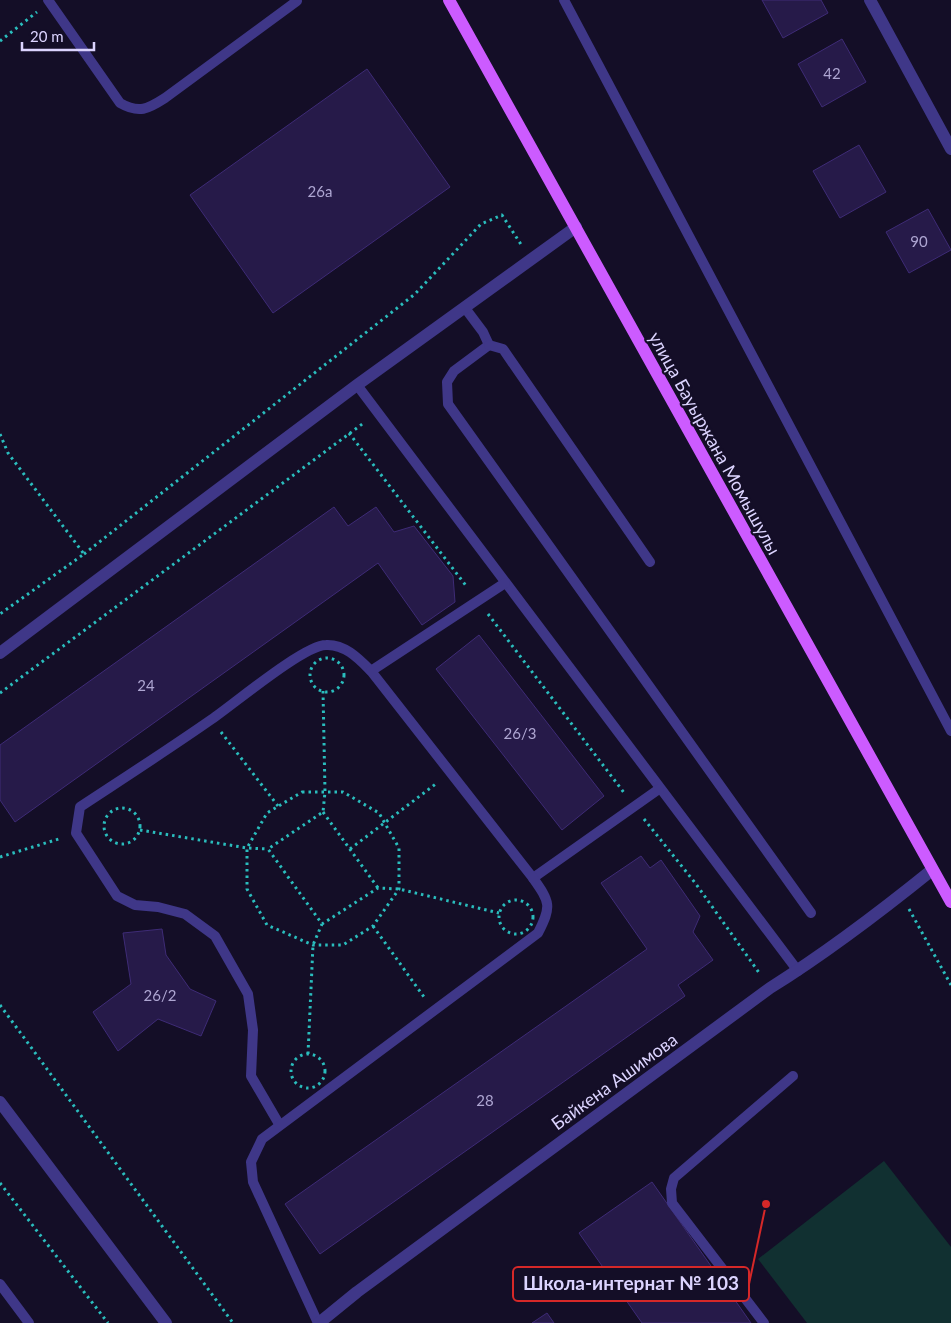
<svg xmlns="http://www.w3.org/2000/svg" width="951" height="1323" font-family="Lato,sans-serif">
<rect width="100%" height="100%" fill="#140e27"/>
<polygon fill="#113031" points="884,1161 951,1247 951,1323 807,1323 758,1259"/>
<g fill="#261a49" stroke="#3e2b76">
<polygon points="762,0 821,0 828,13 783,38"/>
<polygon points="842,39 866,82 822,107 798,64"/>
<polygon points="367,69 450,187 273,313 190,195"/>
<polygon points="859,145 886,192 840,218 813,171"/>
<polygon points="928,209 951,250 909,273 886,232"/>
<polygon points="334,507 348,526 376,507 394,532 414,526 453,576 455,602 422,625 378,563 15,822 0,800 0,745"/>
<polygon points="479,635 604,796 562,830 436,669"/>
<polygon points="641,856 650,868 661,860 700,916 693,932 713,960 678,985 685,996 320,1254 285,1204 647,949 601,883"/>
<polygon points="162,929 166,955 190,989 216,1001 201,1036 158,1019 118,1051 93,1012 131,984 123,933"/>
<polygon points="652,1182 751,1323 642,1323 579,1233"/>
<polygon points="547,1313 554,1323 532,1323"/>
</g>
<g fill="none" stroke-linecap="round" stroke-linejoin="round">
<g stroke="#2abdbd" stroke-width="3" stroke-dasharray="2.5 4" stroke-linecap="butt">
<polyline points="0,41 37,12"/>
<polyline points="349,433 467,587"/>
<polyline points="0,434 8,453 84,554 0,614"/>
<polyline points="84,554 415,294 481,224 502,215 522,246"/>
<polyline points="488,614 625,794"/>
<circle cx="327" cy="675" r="17"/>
<polyline points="323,691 325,792 323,812 268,849 322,924 378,888 399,889 499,913"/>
<polyline points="0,693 365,422"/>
<polyline points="221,732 278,806"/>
<polygon points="302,792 343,792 379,813 399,848 399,889 373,926 343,945 313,945 267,925 247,889 247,848 267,813"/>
<circle cx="122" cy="826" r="18"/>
<polyline points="323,812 378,888"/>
<polyline points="644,819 696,884 760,974"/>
<polyline points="140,830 247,848 268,849"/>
<polyline points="350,849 437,783"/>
<polyline points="0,857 62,838"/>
<circle cx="516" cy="917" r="17"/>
<polyline points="909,909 951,985"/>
<polyline points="373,926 424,997"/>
<polyline points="0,1005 233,1323"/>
<polyline points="308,1054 313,945 322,924"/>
<circle cx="308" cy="1071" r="17"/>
<polyline points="0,1183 108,1323"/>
</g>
<g stroke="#3f3788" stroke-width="10">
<path d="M 48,0 L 120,103 C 139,114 148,109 165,98 L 297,1"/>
<polyline points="564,0 951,731"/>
<polyline points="465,308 483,332 489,345 454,371 447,382 448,404 811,913"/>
<polyline points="489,345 503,349 650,562"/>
<polyline points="357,385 798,971"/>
<polyline points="533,878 659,789"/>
<path d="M 279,1124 L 251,1076 L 253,1030 L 248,994 L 215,936 L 185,914 L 158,907 L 135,905 L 117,896 L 76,833 L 80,807 C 124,778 169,749 212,719 C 234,704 304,645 326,645 C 345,644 359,659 371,671"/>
<polyline points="0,1284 29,1323"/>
<path d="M 318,1323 L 253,1182 L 251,1162 L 262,1139 L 538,933 C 552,906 550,902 533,878 L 371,671 L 505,583"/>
<polyline points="764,1323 672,1203 671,1189 674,1178 793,1076"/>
</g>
<g stroke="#3f3788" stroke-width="12">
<polyline points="870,0 951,149"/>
<polyline points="0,653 357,385 576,227"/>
<path d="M 319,1323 L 357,1292 L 770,988 C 826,953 880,912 932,870"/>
</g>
<polyline stroke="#3f3788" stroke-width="12" points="0,1102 166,1323"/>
<polyline stroke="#cc5bff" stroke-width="12" points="449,0 951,902"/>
</g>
<g text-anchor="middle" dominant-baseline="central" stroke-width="4.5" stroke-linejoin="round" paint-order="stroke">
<g font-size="15" fill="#aea6d2">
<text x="832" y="73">42</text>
<text x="320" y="191">26а</text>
<text x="919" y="241">90</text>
<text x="146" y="685">24</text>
<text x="520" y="733">26/3</text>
<text x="160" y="995">26/2</text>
<text x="485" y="1100">28</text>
</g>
<g font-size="18" fill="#dcd4ff" stroke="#140e27">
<text transform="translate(715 443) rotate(61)">улица Бауыржана Момышулы</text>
<text transform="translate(614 1081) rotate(-36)">Байкена Ашимова</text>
</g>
</g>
<path fill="none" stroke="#d62828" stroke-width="2" d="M766 1204L749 1284"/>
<circle fill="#d62828" stroke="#140e27" stroke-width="2" cx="766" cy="1204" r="5"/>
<rect fill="#140e27" stroke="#d62828" stroke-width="2" x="513" y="1267" width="236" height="34" rx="5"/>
<g font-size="19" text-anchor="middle" font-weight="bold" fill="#dcd4ff">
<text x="631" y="1290">Школа-интернат № 103</text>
</g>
<path d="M22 42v8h72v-8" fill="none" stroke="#dcd4ff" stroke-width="2.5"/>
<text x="30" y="42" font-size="15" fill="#dcd4ff" stroke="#140e27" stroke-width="4" paint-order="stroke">20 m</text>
</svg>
